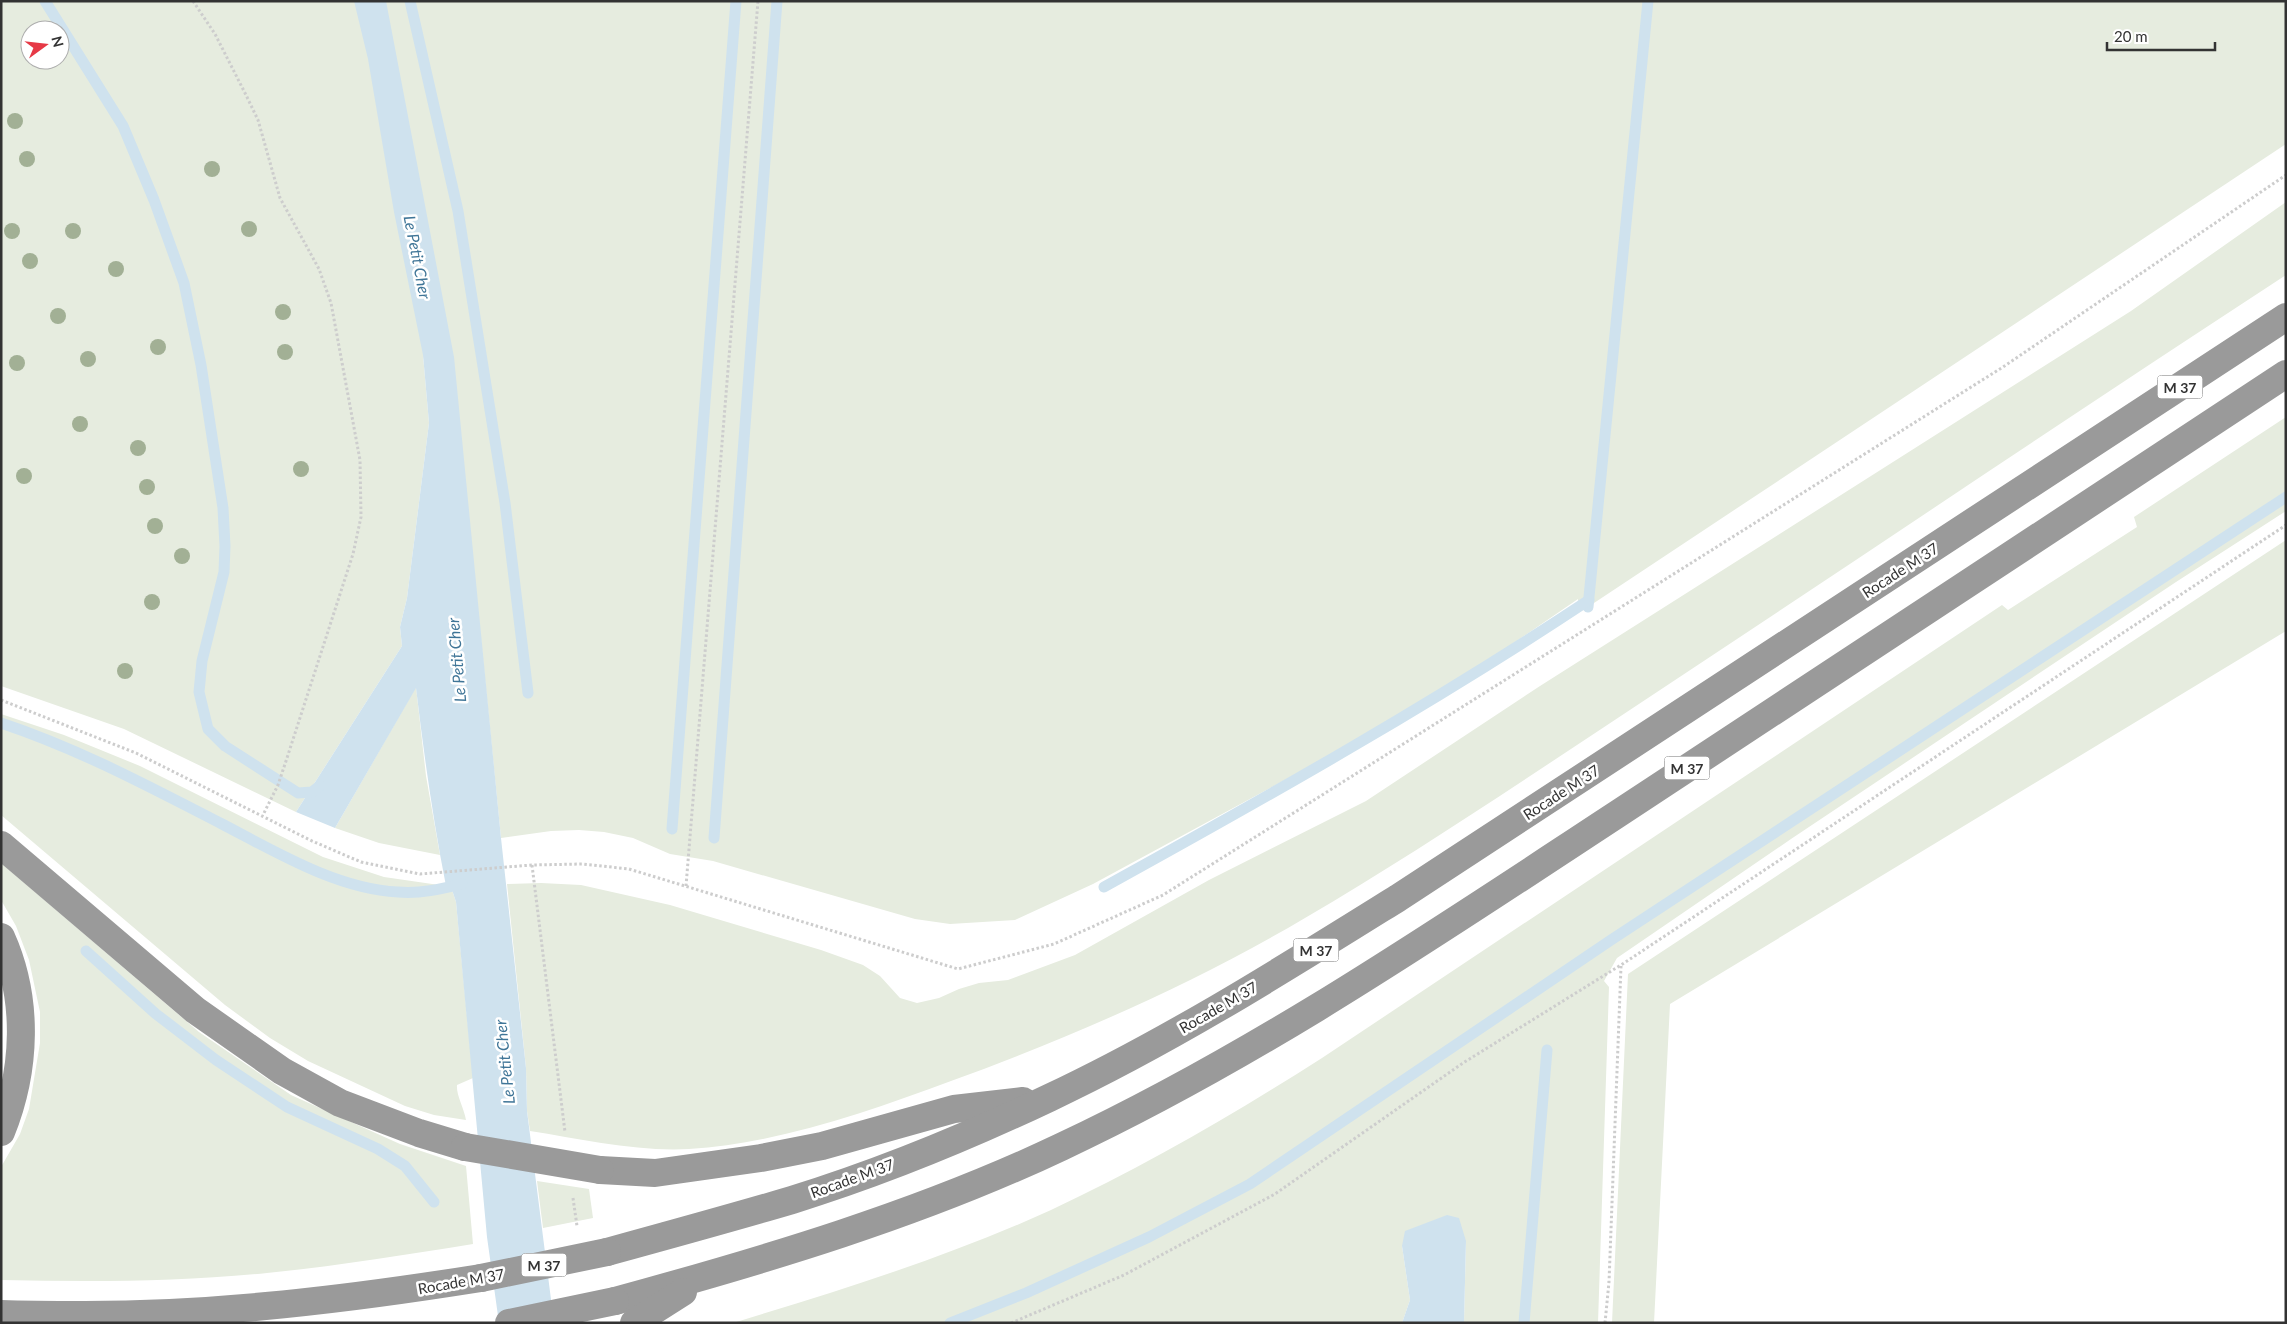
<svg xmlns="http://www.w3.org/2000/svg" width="2287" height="1324" font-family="Lato,sans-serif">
<rect width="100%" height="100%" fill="#fff"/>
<g fill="#e6ecdf" fill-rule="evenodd">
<path d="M 1,1 L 2286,1 L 2286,144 L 1588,607 L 1577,613 L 1578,599 L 1499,653 L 1390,723 L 1093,884 L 1015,920 L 950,924 L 915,919 L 713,861 L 670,854 L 633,838 L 604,832 L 579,830 L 551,831 L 501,838 L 474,570 L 423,355 L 429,423 L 407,598 L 400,627 L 402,646 L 296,812 L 124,729 L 1,686 ZM 30,30 L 60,30 L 60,60 L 30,60 Z"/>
<path d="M 2286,202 L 2286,275 C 2073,414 1863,556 1651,696 C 1537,771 1423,849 1305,918 C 1193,984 1072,1037 951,1081 C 867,1112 780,1143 689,1149 C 638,1152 581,1139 530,1131 L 527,1111 L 526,1068 L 507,884 L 541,883 L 581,885 L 670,905 L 821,950 L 863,965 L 880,976 L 900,998 L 917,1003 L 939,998 L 959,989 L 979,983 L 1008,980 L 1075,955 L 1209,880 L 1366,801 L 1540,686 L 2131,311 Z"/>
<path d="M 2286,417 L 2286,511 L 2176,582 L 1791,839 L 1617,958 L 1604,981 L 1609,987 L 1598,1323 L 1464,1323 L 1466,1241 L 1402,1246 L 1410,1300 L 1402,1323 L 733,1323 C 841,1290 948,1257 1051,1210 C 1145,1166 1234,1114 1322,1058 L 2002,605 L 2008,610 L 2137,527 L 2134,517 Z"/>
<polygon points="2286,540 2286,631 1670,1004 1654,1323 1612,1323 1628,974"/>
<polygon points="416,687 426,776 440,855 379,843 335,828"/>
<path d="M 1,714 L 64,735 L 140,766 L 323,857 L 384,877 L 446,886 L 452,890 L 456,902 L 473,1078 L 457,1085 C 456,1095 464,1108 466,1120 L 434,1115 L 405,1106 L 308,1061 L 270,1038 L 225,1005 L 1,815 Z"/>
<path d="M 1,863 L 199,1032 L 291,1095 L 400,1144 L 466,1166 L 473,1244 C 405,1255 336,1266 267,1273 C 178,1282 90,1282 1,1280 L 1,1167 L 20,1134 L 29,1109 L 40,1043 L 40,1012 L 29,960 L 16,926 L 1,900 Z"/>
<polygon points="537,1181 589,1189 593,1218 543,1228"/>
</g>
<g fill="#cfe2ee">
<path d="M 354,1 L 386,1 L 454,357 L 501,838 L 526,1068 L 527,1111 L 554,1323 L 499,1323 L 487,1237 L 456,902 L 452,890 L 446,886 C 433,820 424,755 416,688 L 335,828 L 296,812 L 402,646 L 400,627 L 407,598 L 429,423 L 423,355 L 394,212 L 368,59 Z"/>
<polygon points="1447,1215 1459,1218 1466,1241 1464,1323 1402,1323 1410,1300 1402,1246 1405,1231"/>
</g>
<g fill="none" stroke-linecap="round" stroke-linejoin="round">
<g stroke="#cfe2ee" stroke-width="11">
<polyline points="45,1 123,126 154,200 184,283 201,365 223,508 225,546 224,572 202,661 199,692 208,729 225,746 298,793 312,792 320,786"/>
<polyline points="410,1 458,211 505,503 528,693"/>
<polyline points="1588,607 1648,1"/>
<path d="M 1,723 C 79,749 150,787 222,824 C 276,852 337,889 398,892 C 420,894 441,889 462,884"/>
<polyline points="672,829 736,1"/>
<polyline points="714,838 777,1"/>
<path d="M 1104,887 C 1269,796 1432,704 1589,600"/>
<polyline points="86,951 156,1014 216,1060 287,1107 378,1149 405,1166 434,1202"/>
<polyline points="950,1323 1026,1293 1149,1237 1250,1184 1611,940 2286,497"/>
<polyline points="1524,1323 1547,1050"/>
</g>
<g stroke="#cdcdcd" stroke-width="3" stroke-dasharray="2.5 2.5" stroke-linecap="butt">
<polyline points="193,1 215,34 246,95 258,120 280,198 319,269 331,303 360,460 361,517 353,554 287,758 278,785 263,815"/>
<polyline points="1,700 136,753 312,841 361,862 420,874 532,865 583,864 629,869 958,969 1054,944 1163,895 2003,367 2286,175"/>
<polyline points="532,865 565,1132"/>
<polyline points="686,886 758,1"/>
<polyline points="573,1198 577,1226"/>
<polyline points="1011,1323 1124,1275 1275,1194 1463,1063 1621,965 2286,525"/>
<polyline points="1605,1323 1609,1282 1621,966"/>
</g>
<g stroke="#9a9a9a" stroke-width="28">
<polyline points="1,845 195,1010 282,1071 340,1103 419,1133 465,1147"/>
<path d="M 1,937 C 29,999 26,1070 1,1132"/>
<polyline points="600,1170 655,1173 761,1158 822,1146 954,1109 1023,1101"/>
<path d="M 607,1252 C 669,1235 731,1218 792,1200 C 879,1173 967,1137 1049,1098 C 1170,1041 1284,969 1398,898 L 2286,317"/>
<path d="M 615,1301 C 765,1260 920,1214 1061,1147 C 1257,1055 1436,933 1616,815 C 1839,668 2063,521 2286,374"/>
<path d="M 1,1314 C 29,1315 57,1315 85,1315 C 218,1315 349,1299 481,1278"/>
<polyline points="634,1323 683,1292"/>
</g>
<g stroke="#9a9a9a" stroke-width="28">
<polyline points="465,1147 600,1170"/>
<polyline points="481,1278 607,1252"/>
<polyline points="509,1323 615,1301"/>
</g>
</g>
<g fill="#a2b095">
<circle cx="15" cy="121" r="8"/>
<circle cx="27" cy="159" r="8"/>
<circle cx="212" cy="169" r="8"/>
<circle cx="249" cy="229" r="8"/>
<circle cx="12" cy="231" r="8"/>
<circle cx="73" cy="231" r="8"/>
<circle cx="30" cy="261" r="8"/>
<circle cx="116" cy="269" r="8"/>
<circle cx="283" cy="312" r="8"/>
<circle cx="58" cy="316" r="8"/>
<circle cx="158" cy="347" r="8"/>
<circle cx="285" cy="352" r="8"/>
<circle cx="88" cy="359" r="8"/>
<circle cx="17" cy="363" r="8"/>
<circle cx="80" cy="424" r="8"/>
<circle cx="138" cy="448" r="8"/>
<circle cx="301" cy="469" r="8"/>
<circle cx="24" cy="476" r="8"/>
<circle cx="147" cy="487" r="8"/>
<circle cx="155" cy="526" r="8"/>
<circle cx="182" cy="556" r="8"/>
<circle cx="152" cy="602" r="8"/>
<circle cx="125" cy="671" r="8"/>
</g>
<g text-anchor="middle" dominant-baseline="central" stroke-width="5" stroke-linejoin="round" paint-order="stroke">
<g fill="#fff" stroke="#707070" stroke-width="1">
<rect x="2157.5" y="375.5" width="45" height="23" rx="4"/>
<rect x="1664.5" y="756.5" width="45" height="23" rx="4"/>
<rect x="1293.5" y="938.5" width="45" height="23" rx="4"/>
<rect x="521.5" y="1253.5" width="45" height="23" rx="4"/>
</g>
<g font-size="14" font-weight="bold" fill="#333">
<text x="2180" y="387">M 37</text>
<text x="1687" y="768">M 37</text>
<text x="1316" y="950">M 37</text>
<text x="544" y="1265">M 37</text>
</g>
<g font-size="15" fill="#333" stroke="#fff">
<text transform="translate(1900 570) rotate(-33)">Rocade M 37</text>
<text transform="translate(1561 792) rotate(-33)">Rocade M 37</text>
<text transform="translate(1218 1007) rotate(-30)">Rocade M 37</text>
<text transform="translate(852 1178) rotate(-20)">Rocade M 37</text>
<text transform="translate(461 1281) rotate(-10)">Rocade M 37</text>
</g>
<g font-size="16" font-style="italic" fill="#3f7597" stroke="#fff">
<text transform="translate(418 257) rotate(79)">Le Petit Cher</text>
<text transform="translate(456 660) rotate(-95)">Le Petit Cher</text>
<text transform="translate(504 1062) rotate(-96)">Le Petit Cher</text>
</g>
</g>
<rect width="2287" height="1324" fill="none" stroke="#333333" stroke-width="5"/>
<g transform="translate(45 45) rotate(75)"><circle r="24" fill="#ffffff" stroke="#adadad"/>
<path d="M0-4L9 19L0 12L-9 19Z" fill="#e63946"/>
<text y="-8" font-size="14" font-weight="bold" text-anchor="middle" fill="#333333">N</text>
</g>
<path d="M2107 42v8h108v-8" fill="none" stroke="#333333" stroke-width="2.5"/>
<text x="2114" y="42" font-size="15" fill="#333333" stroke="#ffffff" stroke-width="4" paint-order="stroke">20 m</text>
</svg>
